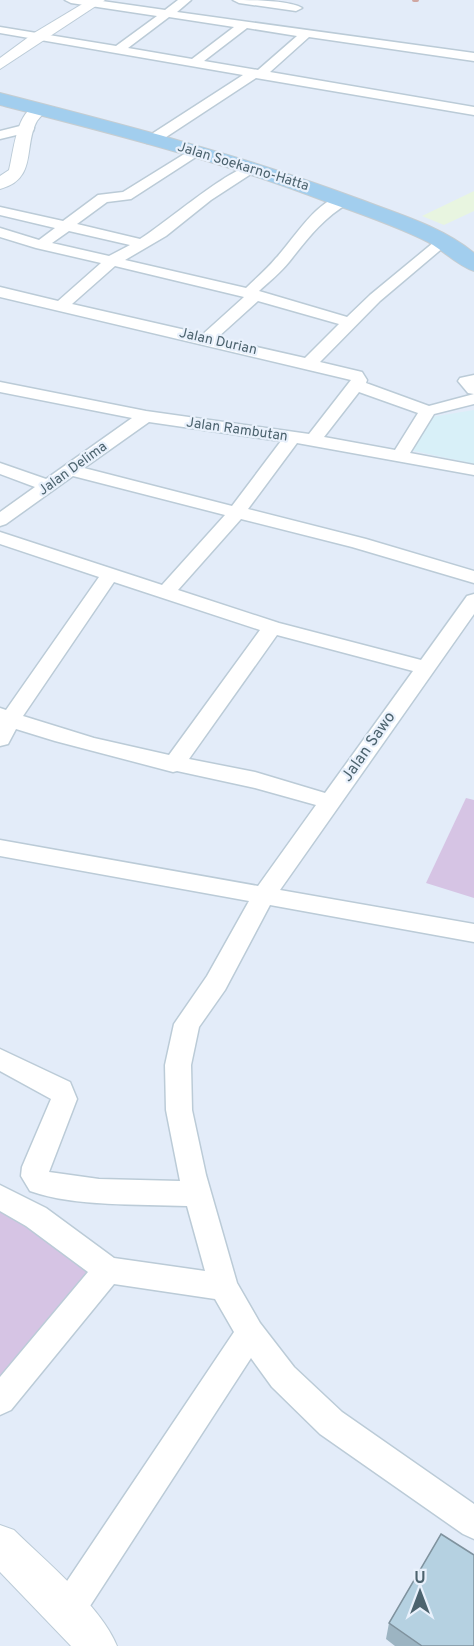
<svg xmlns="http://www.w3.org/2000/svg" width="474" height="1646" font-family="Overpass,sans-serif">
<rect width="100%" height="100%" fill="#e3ecf9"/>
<polygon fill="#d8f0f8" points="474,410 474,464 410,450 425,418"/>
<polygon fill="#e8f5e0" points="474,191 474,211 444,225 422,216"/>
<g fill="#d6c4e4">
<polygon points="466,798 474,800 474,898 426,883"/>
<polygon points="0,1204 96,1270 0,1380"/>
</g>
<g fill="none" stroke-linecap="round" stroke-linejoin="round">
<polyline stroke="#d0a7a2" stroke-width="4" points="414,0 417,0"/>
<g stroke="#bbcbd7" stroke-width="3">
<g id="minor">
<path d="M 65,0 L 95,0 L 165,10 L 178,0 L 191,0 L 177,12 L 474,53 L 474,61 L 309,37 L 270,72 L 474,107 L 474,115 L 256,78 L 157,143 L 147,143 L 145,140 L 147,137 L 243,75 L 0,33 L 0,27 L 116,46 L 157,16 L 71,3 ZM 169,17 L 234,27 L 192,59 L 128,48 ZM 247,28 L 297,36 L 258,70 L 204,61 Z"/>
<path d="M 233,0 C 250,0 289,0 302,8 L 296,11 L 239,3 Z"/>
<polygon points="28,124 33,125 34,128 33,131 0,139 0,131"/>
<path d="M 194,148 L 199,149 L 201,152 L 199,155 L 131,199 L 107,202 L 77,224 L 140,239 C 161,227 236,162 254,166 L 256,169 L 254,172 L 211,200 L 166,236 L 125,260 L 246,288 C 256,278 267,269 276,258 C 292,242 322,190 349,197 L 351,200 L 349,203 C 323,218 308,238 289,262 C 281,272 269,282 259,291 L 347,317 L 370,295 L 439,238 L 444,237 L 451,241 L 380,301 L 320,362 L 362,372 L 367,380 L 366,383 L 429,406 L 474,394 L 474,404 L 434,414 L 410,453 L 474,465 L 474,475 L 297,443 L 248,509 L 366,539 L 474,571 L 474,583 L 352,547 L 241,519 L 178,590 L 279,623 L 421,660 L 467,596 L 474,594 L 474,614 L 280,890 L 474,924 L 474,942 L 270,905 L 225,990 L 199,1027 L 191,1065 L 192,1110 L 206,1175 L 237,1283 L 260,1323 L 294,1367 L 342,1412 L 474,1504 L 474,1539 L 463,1534 L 320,1434 L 272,1387 L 251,1358 L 79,1623 L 67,1628 L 55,1623 L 50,1611 L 55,1599 L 234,1332 L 215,1299 L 114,1284 L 11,1410 L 0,1415 L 0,1377 L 88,1272 L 26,1226 L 0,1211 L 0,1185 L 46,1208 L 114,1258 L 205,1271 L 187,1206 C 139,1204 75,1207 30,1191 L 21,1176 L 22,1167 L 51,1099 L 0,1071 L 0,1049 L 70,1082 L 77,1099 L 49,1172 L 99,1179 L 180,1181 L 166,1110 L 165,1065 L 174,1024 L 207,976 L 249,901 L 0,856 L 0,840 L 258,886 L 316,805 L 255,788 L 177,771 L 173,772 L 55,741 L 16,729 L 8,744 L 0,746 L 0,708 L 6,710 L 99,577 L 0,544 L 0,532 L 162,585 L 225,515 L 73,476 L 6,524 L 0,526 L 0,512 L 35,487 L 0,474 L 0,463 L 46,479 L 132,418 L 0,392 L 0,382 L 146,411 L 309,434 L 351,380 L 0,297 L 0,287 L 58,301 L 101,263 L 36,248 L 0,237 L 0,228 L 39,240 L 55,228 L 0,215 L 0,207 L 63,221 L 98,195 L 123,192 ZM 69,231 L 130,245 L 109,256 L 52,243 ZM 115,266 L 244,297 L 203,334 L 72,304 ZM 258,301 L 339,324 L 305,358 L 217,338 ZM 359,392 L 418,413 L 395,450 L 324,437 ZM 149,422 L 281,441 L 232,506 L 84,468 ZM 114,582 L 260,630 L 169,755 L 94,738 L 23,716 ZM 277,635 L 413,671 L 325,793 L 255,772 L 189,759 Z"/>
<polygon points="474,375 474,394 468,393 458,381 460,378"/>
</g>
</g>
<g stroke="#bbcbd7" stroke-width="2">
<g id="tertiary">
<polygon points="89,0 105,0 0,69 0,58 34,33"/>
<path d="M 39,104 L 47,109 C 44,113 40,117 37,121 C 23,146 38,179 0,189 L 0,176 L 9,170 C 14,151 16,110 39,104 Z"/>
<path d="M 0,1525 L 14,1530 C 45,1561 101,1606 117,1646 L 71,1646 L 0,1572 Z"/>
</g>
</g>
<g stroke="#c6cdd1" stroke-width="2">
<path id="trunk" d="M 0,93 C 121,124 242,155 359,199 C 398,214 441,226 474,253 L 474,271 C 458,266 443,250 428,242 C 396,226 361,214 327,202 C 221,161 110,133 0,105 Z"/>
</g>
<use href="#minor" fill="#fff" fill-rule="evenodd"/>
<use href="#tertiary" fill="#fff" fill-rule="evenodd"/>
<use href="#trunk" fill="#a2ceee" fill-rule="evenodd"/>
</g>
<polygon fill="#9cb4c2" points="389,1623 474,1646 395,1646 386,1639"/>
<polygon fill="#b5d1e1" stroke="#7f929e" stroke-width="1.5" points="441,1534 474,1555 474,1646 422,1646 389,1623"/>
<g text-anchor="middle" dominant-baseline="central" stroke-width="4.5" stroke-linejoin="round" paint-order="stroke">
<g font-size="14" fill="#4c636e" stroke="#e9f1fc">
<text transform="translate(243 167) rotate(17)">Jalan Soekarno-Hatta</text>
<text transform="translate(218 342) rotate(13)">Jalan Durian</text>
<text transform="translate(237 430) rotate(8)">Jalan Rambutan</text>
<text transform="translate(73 469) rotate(-36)">Jalan Delima</text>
</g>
<g font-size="16" fill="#4c636e" stroke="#e9f1fc">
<text transform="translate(369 747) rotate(-55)">Jalan Sawo</text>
</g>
</g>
<g transform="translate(420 1592)" stroke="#e9f1fc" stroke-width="4.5" paint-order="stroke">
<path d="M0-4.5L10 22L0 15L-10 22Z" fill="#4c636e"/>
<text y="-9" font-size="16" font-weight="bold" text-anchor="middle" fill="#4c636e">U</text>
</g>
</svg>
